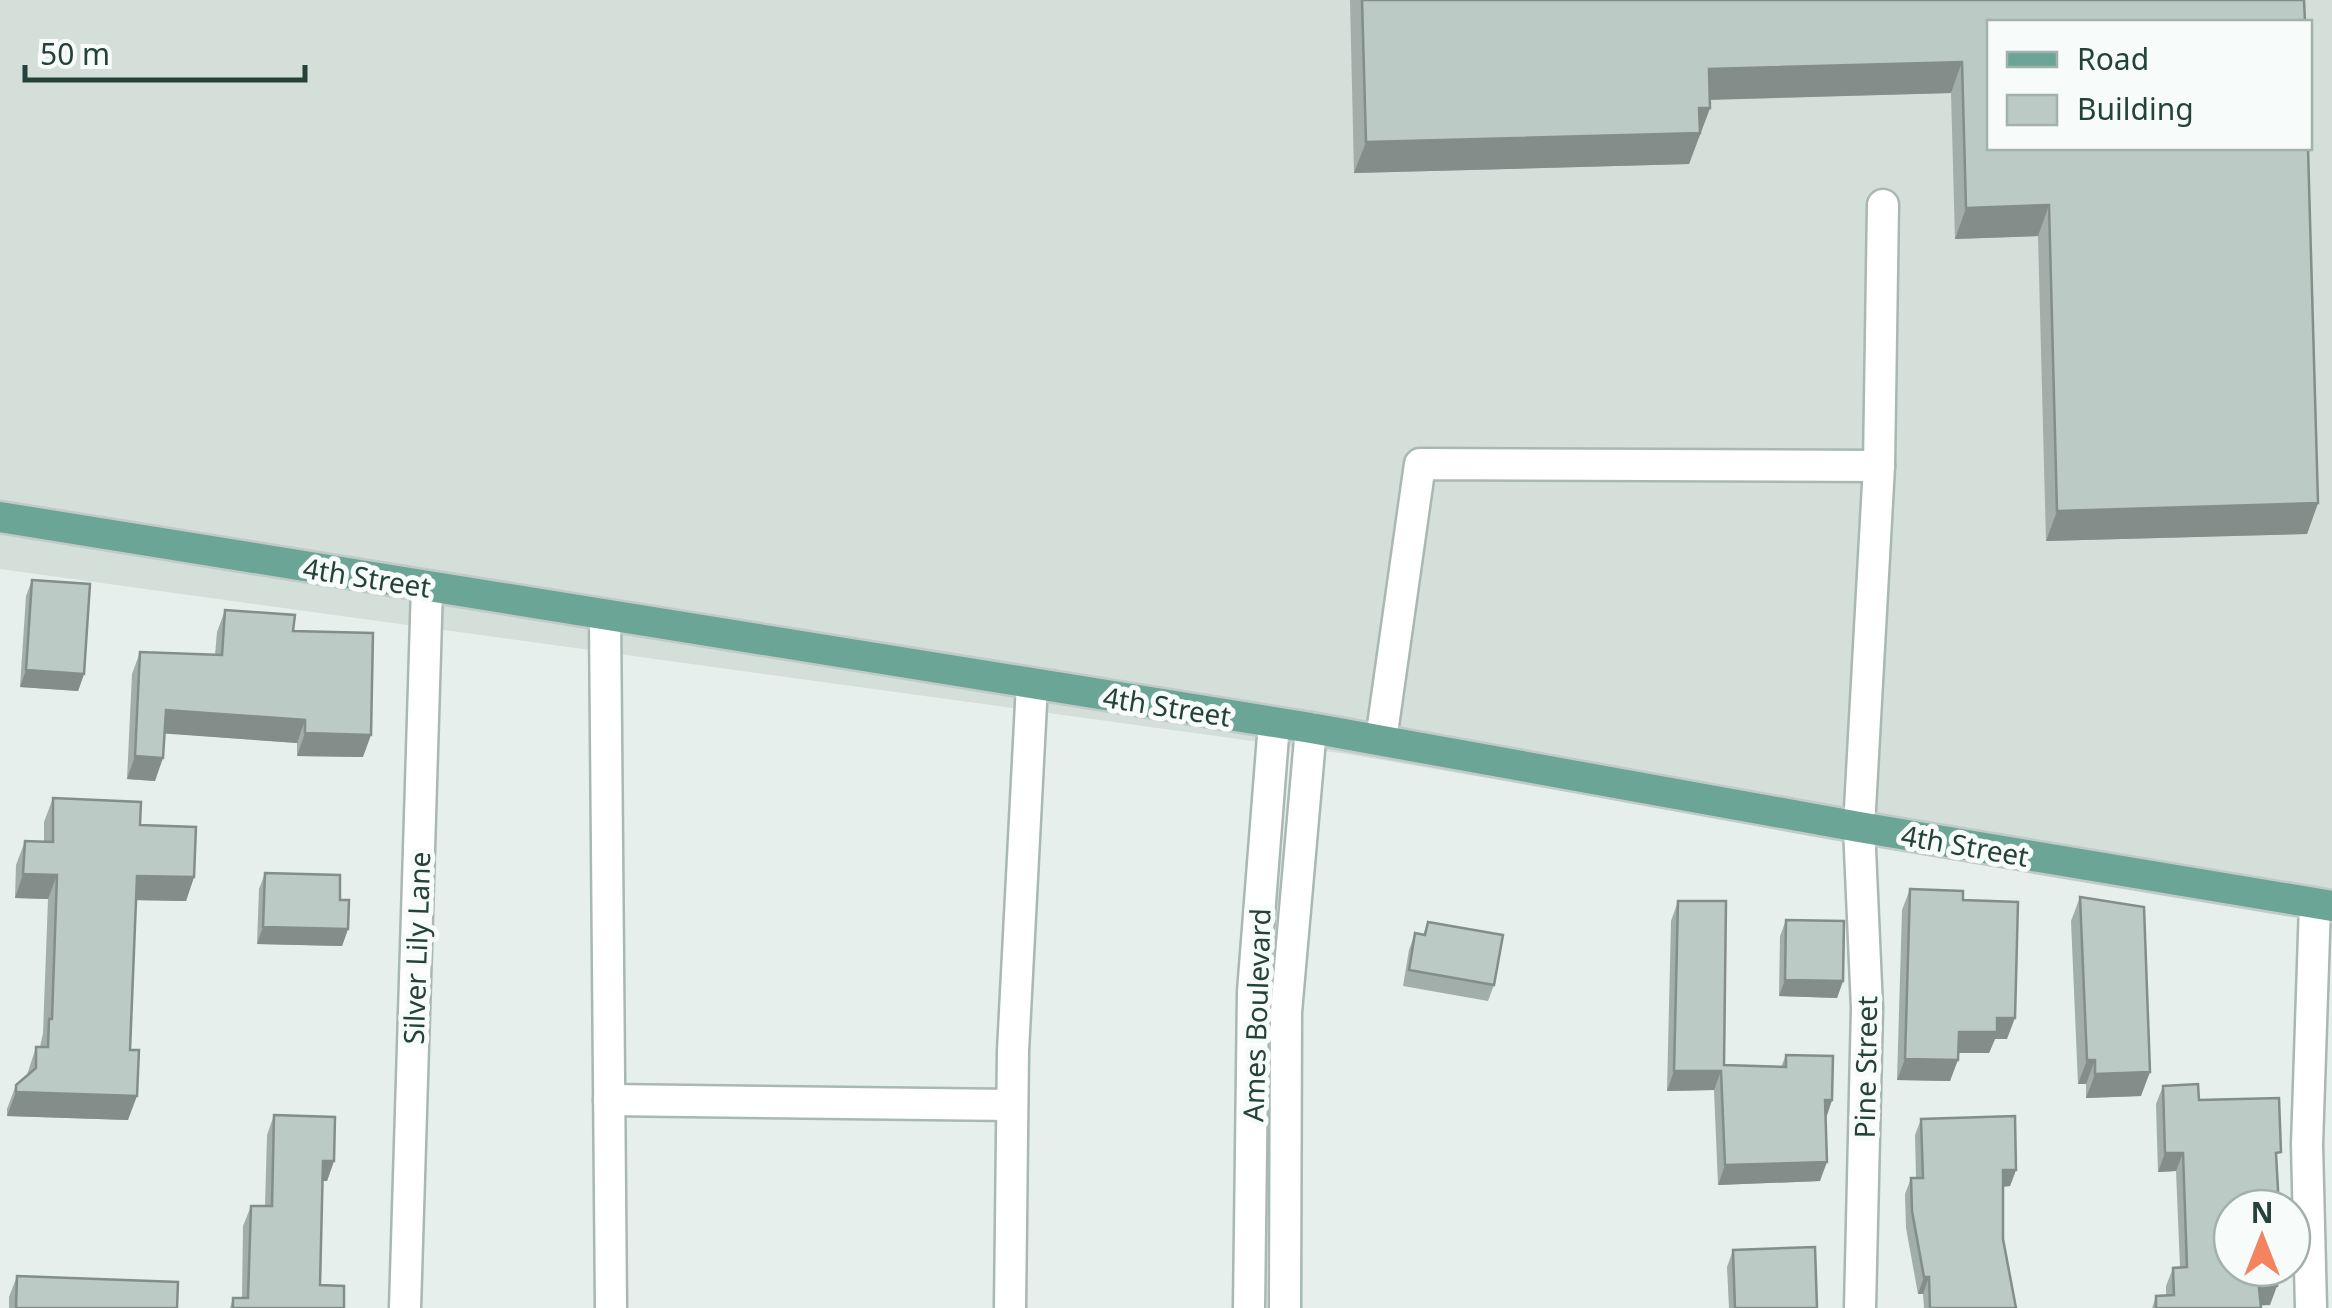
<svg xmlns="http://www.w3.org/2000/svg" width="2332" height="1308" font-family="'Noto Sans',sans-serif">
<rect width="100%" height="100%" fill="#e6efeb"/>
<path fill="#d4dfda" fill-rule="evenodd" d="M 0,0 L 2332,0 L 2332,923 L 1347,754 L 0,569 ZM 1990,22 L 2310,22 L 2310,148 L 1990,148 Z"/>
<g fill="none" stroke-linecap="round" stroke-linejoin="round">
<g stroke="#a8b8b2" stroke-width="35">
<g id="minor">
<polyline points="605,616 611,1308"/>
<polyline points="1381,740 1420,464 1879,466"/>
<polyline points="609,1100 1012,1105"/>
<polyline points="405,1308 427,587"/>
<polyline points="1010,1308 1013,1051 1032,684"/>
<polyline points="1249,1308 1253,992 1274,723"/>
<polyline points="1285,1308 1286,1012 1311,728"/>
<polyline points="1860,1308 1867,1008 1859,827 1879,466 1883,205"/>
<polyline points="2311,1308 2307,1145 2315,904"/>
</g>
</g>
<g stroke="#c2cac8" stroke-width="35">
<polyline id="major" points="0,517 1311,728 1859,827 2332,906"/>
</g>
<use href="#minor" stroke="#fff" stroke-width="30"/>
<use href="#major" stroke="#6aa596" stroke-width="30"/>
</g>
<g fill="#a1aea9">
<polygon points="1350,0 2304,0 2318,503 2307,534 2046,541 2038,236 1955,239 1951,93 1710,100 1710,108 1689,164 1354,173"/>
<polygon points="32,580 84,674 78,691 20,687 26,596"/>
<polygon points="225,610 293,631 363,757 297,756 297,743 164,733 155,781 127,779 132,674 140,652 215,655 217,632"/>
<polygon points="53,798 140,825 194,877 186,901 136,900 128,1120 7,1116 7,1109 16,1085 27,1075 36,1047 40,1047 43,1033 48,899 15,898 16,865 25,841 44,842 44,822"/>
<polygon points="265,873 340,900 348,929 342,946 257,944 259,889"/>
<polygon points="1910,889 1963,900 2007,1039 1995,1039 1989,1053 1958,1053 1950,1081 1897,1080 1902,910"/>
<polygon points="2080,897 2141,1096 2086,1098 2086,1084 2078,1084 2071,921"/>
<polygon points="1678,901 1724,1065 1781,1067 1786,1055 1832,1100 1826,1119 1820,1181 1718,1185 1714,1090 1667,1091 1671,921"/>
<polygon points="1786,920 1843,981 1837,998 1779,996 1780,936"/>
<polygon points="1428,922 1494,985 1488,1001 1403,986 1409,950 1415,933 1423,935"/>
<polygon points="2163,1086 2199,1100 2232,1208 2270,1305 2260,1305 2261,1308 2152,1308 2156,1296 2166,1295 2166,1286 2173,1268 2180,1267 2176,1171 2158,1172 2156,1104"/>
<polygon points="274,1115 334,1161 327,1181 322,1181 320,1285 344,1308 230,1308 233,1298 242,1298 243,1226 251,1206 265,1206 267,1135"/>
<polygon points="1921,1119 2016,1170 2010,1186 2003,1187 2003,1239 2016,1308 1924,1308 1923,1294 1918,1294 1906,1228 1905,1194 1911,1178 1916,1178 1915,1135"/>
<polygon points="1733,1250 1817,1308 1729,1308 1727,1267"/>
<polygon points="17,1276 177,1308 9,1308 9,1297"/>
</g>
<g fill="#838d89">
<polygon points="1962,62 1951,93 1698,100 1709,69"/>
<polygon points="1699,108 1710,108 1689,164 1354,173 1366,142"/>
<polygon points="2049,205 2038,236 1955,239 1966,208"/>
<polygon points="2318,503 2307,534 2046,541 2057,511"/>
<polygon points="26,670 84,674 78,691 20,687"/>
<polygon points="166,710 305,720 297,743 157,733"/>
<polygon points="305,733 371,735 363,757 297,756"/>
<polygon points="135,756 163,758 155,781 127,779"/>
<polygon points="23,874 57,875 48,899 15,898"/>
<polygon points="137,876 194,877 186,901 128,900"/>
<polygon points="263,927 348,929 342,946 257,944"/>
<polygon points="1785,980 1843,981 1837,998 1779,996"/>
<polygon points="1997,1018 2015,1018 2007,1039 1995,1039 1989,1053 1951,1053 1959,1032"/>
<polygon points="1905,1059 1958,1060 1950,1081 1897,1080"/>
<polygon points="2087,1060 2095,1060 2086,1084 2078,1084"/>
<polygon points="1674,1071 1721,1071 1714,1090 1667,1091"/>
<polygon points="2150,1072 2141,1096 2086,1098 2095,1074"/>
<polygon points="16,1092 137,1096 128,1120 7,1116"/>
<polygon points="1825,1100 1832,1100 1825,1120"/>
<polygon points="2165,1153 2183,1153 2176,1171 2158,1172"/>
<polygon points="323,1161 334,1161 327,1181 316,1181"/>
<polygon points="1827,1162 1820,1181 1718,1185 1725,1165"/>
<polygon points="2003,1170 2016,1170 2010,1186 1997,1187"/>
<polygon points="1924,1277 1929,1277 1923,1294 1918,1294"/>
<polygon points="2277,1286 2270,1305 2252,1306 2259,1288"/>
</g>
<g fill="#bbcac4" stroke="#838d89" stroke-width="2.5">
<polygon points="1362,0 2304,0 2305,22 1990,22 1990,148 2308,148 2318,503 2057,511 2049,205 1966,208 1962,62 1709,69 1710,108 1699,108 1700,133 1366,142"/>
<polygon points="32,580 90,584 84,674 26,670"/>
<polygon points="225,610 295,615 293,631 373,633 371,735 305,733 305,720 166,710 163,758 135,756 140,652 222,655"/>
<polygon points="53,798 141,802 140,825 196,827 194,877 137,876 130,1050 139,1050 137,1096 16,1092 16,1085 36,1068 36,1047 48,1047 49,1019 52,1019 57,875 23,874 25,841 53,842"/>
<polygon points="265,873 340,875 340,900 349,900 348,929 263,927"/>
<polygon points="1910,889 1963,891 1963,900 2018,902 2015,1018 1997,1018 1997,1032 1959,1032 1958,1060 1905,1059"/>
<polygon points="2080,897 2144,907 2150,1072 2095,1074 2095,1060 2087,1060"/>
<polygon points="1678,901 1726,901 1724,1065 1786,1067 1786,1055 1833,1056 1832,1100 1825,1100 1827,1162 1725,1165 1721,1071 1674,1071"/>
<polygon points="1786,920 1844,921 1843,981 1785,980"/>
<polygon points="1428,922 1503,935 1494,985 1409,970 1415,933 1425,935"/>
<polygon points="2198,1084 2199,1100 2279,1098 2281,1152 2276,1153 2279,1208 2232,1208 2232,1268 2276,1268 2277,1286 2259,1288 2261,1308 2156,1308 2156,1296 2174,1295 2173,1268 2187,1267 2183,1153 2165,1153 2163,1086"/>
<polygon points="274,1115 335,1117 334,1161 323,1161 320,1285 344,1286 344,1308 233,1308 233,1298 248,1298 251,1206 272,1206"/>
<polygon points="2015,1116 2016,1170 2003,1170 2003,1239 2016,1308 1930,1308 1929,1277 1924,1277 1912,1211 1911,1178 1923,1178 1921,1119"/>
<polygon points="1815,1247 1817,1308 1735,1308 1733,1250"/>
<polygon points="17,1276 178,1282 177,1308 16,1308"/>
</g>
<g text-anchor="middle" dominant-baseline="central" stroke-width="10" stroke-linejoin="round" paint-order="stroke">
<g font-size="28" fill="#24423a" stroke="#f7fbf9">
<text transform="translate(367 577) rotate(9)">4th Street</text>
<text transform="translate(1167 706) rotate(9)">4th Street</text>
<text transform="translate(1965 845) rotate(10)">4th Street</text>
<text transform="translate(416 948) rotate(-88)">Silver Lily Lane</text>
<text transform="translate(1256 1015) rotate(-88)">Ames Boulevard</text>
<text transform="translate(1865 1067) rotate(-89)">Pine Street</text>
</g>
</g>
<rect x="1987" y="20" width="325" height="130" fill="#f7fbf9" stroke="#a3b1ad" stroke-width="2.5"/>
<rect x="2007" y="52" width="50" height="15" fill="#6aa596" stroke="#a3b1ad" stroke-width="2.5"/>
<text x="2077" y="70" font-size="30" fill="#24423a">Road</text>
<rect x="2007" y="95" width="50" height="30" fill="#bbcac4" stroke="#a3b1ad" stroke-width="2.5"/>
<text x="2077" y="120" font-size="30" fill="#24423a">Building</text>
<g transform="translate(2262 1238)"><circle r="48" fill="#f7fbf9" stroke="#a3b1ad" stroke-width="2.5"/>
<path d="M0-8L18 38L0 25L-18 38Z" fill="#f4845f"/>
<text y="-15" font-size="28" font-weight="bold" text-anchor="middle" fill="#24423a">N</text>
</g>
<path d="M25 65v15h280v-15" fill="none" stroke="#24423a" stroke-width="5"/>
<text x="40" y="65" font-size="30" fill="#24423a" stroke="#f7fbf9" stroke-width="8" paint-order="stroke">50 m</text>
</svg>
